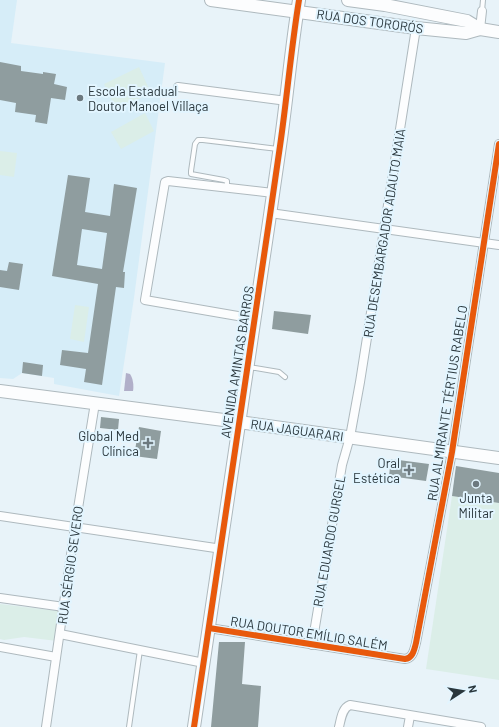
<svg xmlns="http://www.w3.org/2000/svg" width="499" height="727" font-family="Barlow,sans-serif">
<rect width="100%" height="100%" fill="#e8f3f9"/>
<polygon fill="#d6edf8" points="0,0 17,0 11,43 165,63 134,298 119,396 54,384 54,378 22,373 13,379 0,378"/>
<g fill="#dbeee8">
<polygon points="139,67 151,93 116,110 104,84"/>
<polygon points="145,113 154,131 121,149 111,132"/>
<polygon points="0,151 17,153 14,177 0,175"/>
<polygon points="75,305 89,307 84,342 70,339"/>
<polygon points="452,496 499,503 499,680 426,669"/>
<polygon points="0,604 59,611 57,641 24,637 4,640 0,639"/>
</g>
<path fill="#b1afc9" d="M 126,373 L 130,374 C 133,378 134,386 133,391 L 124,391 Z"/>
<g fill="#8f9d9f" fill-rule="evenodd">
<polygon points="0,62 21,66 21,71 43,74 43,72 56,74 54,84 67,87 65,100 51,98 47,124 35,122 36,115 15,112 16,103 0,100"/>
<path d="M 68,175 L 90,178 L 85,212 L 110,216 L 114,184 L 137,188 L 123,272 L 125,272 L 124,288 L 116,287 L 102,385 L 84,382 L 86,369 L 60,365 L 62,350 L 88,353 L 98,284 L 52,276 ZM 82,229 L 107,233 L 102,269 L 77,265 Z"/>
<polygon points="9,262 23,264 19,290 0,287 0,270 7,271"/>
<polygon points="274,311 311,315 308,334 272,329"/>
<polygon points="23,362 43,365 42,376 22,373"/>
<polygon points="101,417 119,419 118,430 100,428"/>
<polygon points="139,427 161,431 157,459 134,456"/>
<polygon points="391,459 429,464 426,481 389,476"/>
<polygon points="456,466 499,473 499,503 452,496"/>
<polygon points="219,642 245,642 242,684 261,686 258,727 211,727"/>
</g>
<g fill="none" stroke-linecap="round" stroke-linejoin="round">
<g stroke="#aeb9be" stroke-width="6">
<g id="lane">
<polyline points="482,11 483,0"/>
<polyline points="227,188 227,181 224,180 191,174 191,171 195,144 198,140 203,140 278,149"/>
<polyline points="249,367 279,372 285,377"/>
<polyline points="129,727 140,650"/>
</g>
</g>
<g stroke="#aeb9be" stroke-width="10">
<g id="street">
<polyline points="480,29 482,11"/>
<polyline points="178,87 287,101"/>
<polyline points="270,213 499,245"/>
<polyline points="255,319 145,300 165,182 168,181 273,193"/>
<polyline points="0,516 222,549"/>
<polyline points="0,598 64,607"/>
<path d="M 209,628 L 405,659 C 413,658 414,650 416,643 L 452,452 L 499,144"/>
<polyline points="60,634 204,663"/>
<polyline points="312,645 342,465 350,437 360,382 416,28"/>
<polyline points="0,647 56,657"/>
<polyline points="46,727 75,527 95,403"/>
<path d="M 339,727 C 341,719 342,708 350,705 L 481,727"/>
<polyline points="408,727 410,716"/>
</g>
</g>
<g stroke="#aeb9be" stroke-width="14">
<g id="secondary">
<polyline points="211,0 416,28 466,33 480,29"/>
<polyline points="348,0 385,5 467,21 480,29 499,32"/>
<polyline points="0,391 239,422 499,458"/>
<path d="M 194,727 C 223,534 252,340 280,146 C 287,98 291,49 299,0"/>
</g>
</g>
<use href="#lane" stroke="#fcfdfe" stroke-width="4"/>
<use href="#street" stroke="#fcfdfe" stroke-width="8"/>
<use href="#secondary" stroke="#fcfdfe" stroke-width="12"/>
<g stroke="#e2f5ff" stroke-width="8">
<g id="cycleway">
<path d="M 209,628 L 405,659 C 413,658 414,650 416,643 L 452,452 L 499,144"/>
<path d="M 194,727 C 223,534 252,340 280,146 C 287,98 291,49 299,0"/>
</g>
</g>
<use href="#cycleway" stroke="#e8590c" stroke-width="6"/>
</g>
<g fill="#6c797f" stroke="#e2f5ff" stroke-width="1.5">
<circle cx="80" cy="98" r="4"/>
<path d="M146 437h4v4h4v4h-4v4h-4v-4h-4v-4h4z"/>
<path d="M407 464h4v4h4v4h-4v4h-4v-4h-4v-4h4z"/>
<circle cx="476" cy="484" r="4"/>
</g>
<g text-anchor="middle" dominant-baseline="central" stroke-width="4" stroke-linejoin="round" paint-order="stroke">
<g font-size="13" fill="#2a373d" stroke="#e2f5ff">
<text transform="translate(370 21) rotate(8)">RUA DOS TORORÓS</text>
<text transform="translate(384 233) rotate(-81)">RUA DESEMBARGADOR ADAUTO MAIA</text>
<text transform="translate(237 362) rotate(-81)">AVENIDA AMINTAS BARROS</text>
<text transform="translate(447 403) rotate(-81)">RUA ALMIRANTE TÉRTIUS RABELO</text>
<text transform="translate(297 430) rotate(8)">RUA JAGUARARI</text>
<text transform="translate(329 541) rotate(-80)">RUA EDUARDO GURGEL</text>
<text transform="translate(70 565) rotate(-82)">RUA SÉRGIO SEVERO</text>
<text transform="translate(309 633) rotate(9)">RUA DOUTOR EMÍLIO SALÉM</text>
</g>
<g font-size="13" fill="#2a373d" stroke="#e2f5ff" text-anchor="end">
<text x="88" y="91" text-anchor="start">Escola Estadual<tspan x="88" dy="15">Doutor Manoel Villaça</tspan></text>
<text x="139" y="436">Global Med<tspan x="139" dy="15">Clínica</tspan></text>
<text x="400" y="463">Oral<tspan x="400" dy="15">Estética</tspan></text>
<text x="476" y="498" text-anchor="middle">Junta<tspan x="476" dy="15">Militar</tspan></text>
</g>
</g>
<g transform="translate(463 691) rotate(78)" stroke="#e2f5ff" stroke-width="3" paint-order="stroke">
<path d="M0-3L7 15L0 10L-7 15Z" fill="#2a373d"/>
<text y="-6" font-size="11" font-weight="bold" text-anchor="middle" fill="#2a373d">N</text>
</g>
</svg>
